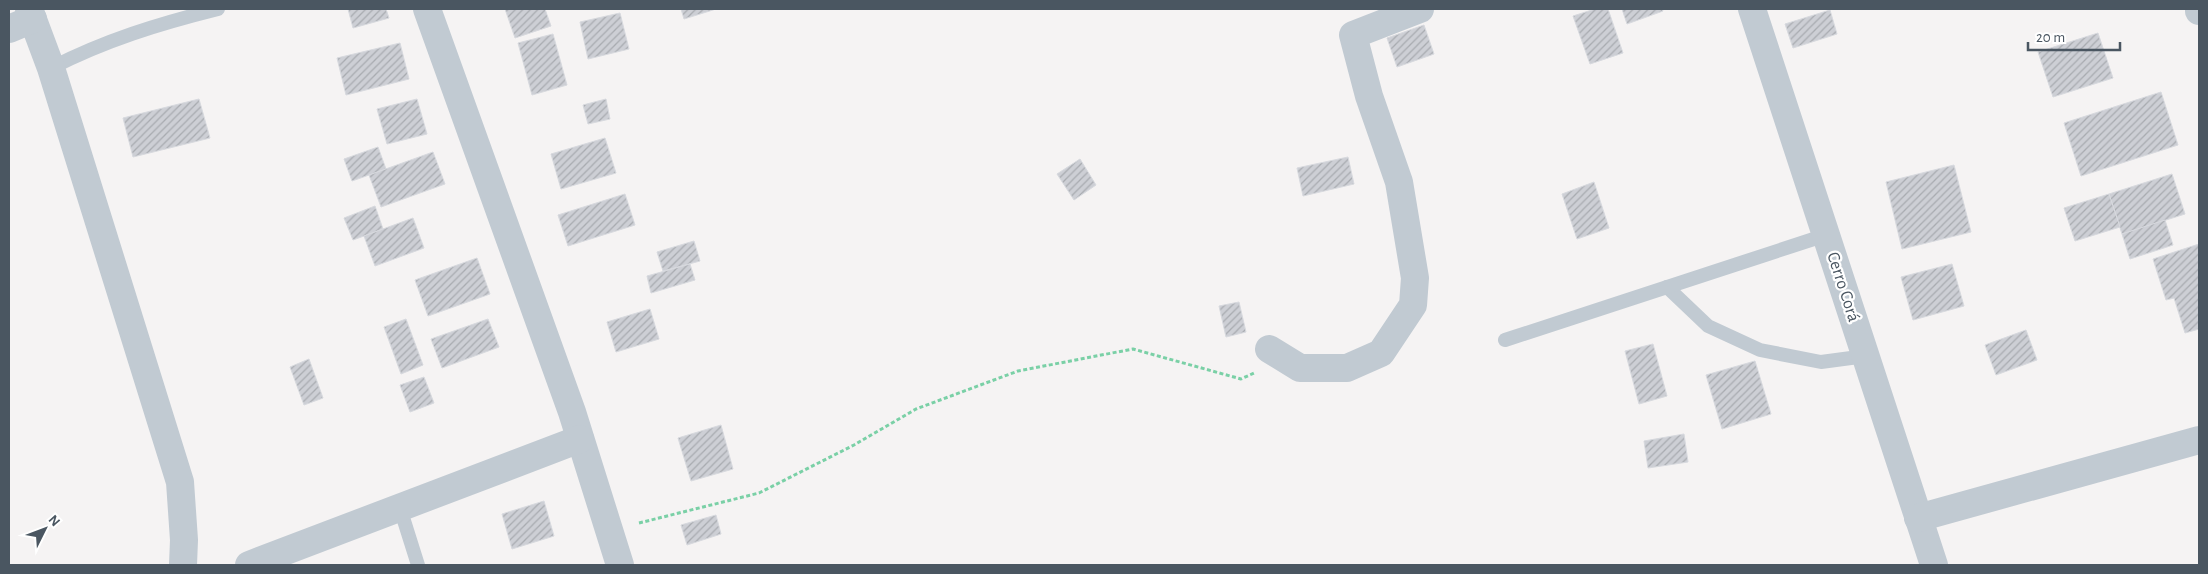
<svg xmlns="http://www.w3.org/2000/svg" width="2208" height="574" font-family="'Alegreya Sans',sans-serif">
<defs>
<pattern id="building-hatch" width="6" height="6" patternUnits="userSpaceOnUse" patternTransform="scale(1.25)"><rect width="6" height="6" fill="#cdcfd5"/><path d="M-1 1l2-2M0 6l6-6M5 7l2-2" fill="none" stroke="#a8abb0"/></pattern>
</defs>
<rect width="100%" height="100%" fill="#f5f3f3"/>
<g fill="url(#building-hatch)" stroke="#d7d9de">
<polygon points="348,9 386,9 389,18 353,28"/>
<polygon points="505,9 545,9 551,26 515,38"/>
<polygon points="681,9 716,9 684,19"/>
<polygon points="1595,9 1608,9 1623,53 1590,64 1573,16"/>
<polygon points="1622,9 1662,9 1663,11 1627,24"/>
<polygon points="1830,10 1837,34 1793,48 1785,24"/>
<polygon points="620,13 629,49 588,59 580,22"/>
<polygon points="1424,25 1434,54 1397,67 1387,38"/>
<polygon points="2098,33 2113,78 2053,97 2038,52"/>
<polygon points="553,34 567,85 532,95 518,43"/>
<polygon points="400,43 409,79 346,95 337,58"/>
<polygon points="2161,92 2178,145 2081,176 2064,123"/>
<polygon points="199,99 210,138 133,157 123,118"/>
<polygon points="417,99 427,134 387,144 377,109"/>
<polygon points="606,99 610,119 588,124 583,105"/>
<polygon points="605,138 616,173 561,189 551,154"/>
<polygon points="378,147 386,169 352,181 344,159"/>
<polygon points="433,152 445,184 381,207 369,175"/>
<polygon points="1348,157 1354,184 1303,196 1297,168"/>
<polygon points="1080,159 1096,185 1074,200 1057,174"/>
<polygon points="1954,165 1971,232 1902,249 1886,182"/>
<polygon points="2172,174 2185,214 2122,234 2109,194"/>
<polygon points="1594,182 1609,228 1577,239 1562,194"/>
<polygon points="625,194 635,225 568,246 558,215"/>
<polygon points="2109,194 2120,227 2075,241 2064,208"/>
<polygon points="375,206 383,229 353,240 344,218"/>
<polygon points="413,218 424,248 375,266 364,236"/>
<polygon points="2165,220 2173,245 2130,259 2122,234"/>
<polygon points="694,241 700,261 663,271 657,252"/>
<polygon points="2199,244 2199,329 2185,333 2174,298 2166,300 2153,259"/>
<polygon points="477,258 490,294 428,316 415,280"/>
<polygon points="690,264 695,280 651,293 647,276"/>
<polygon points="1952,264 1964,306 1913,320 1901,277"/>
<polygon points="1239,302 1246,332 1226,337 1219,306"/>
<polygon points="650,309 659,339 616,352 607,322"/>
<polygon points="406,319 423,365 401,374 384,327"/>
<polygon points="488,319 499,347 442,368 431,339"/>
<polygon points="2026,330 2037,360 1996,375 1985,345"/>
<polygon points="1653,344 1667,396 1639,404 1625,351"/>
<polygon points="309,359 323,398 304,405 290,367"/>
<polygon points="1755,361 1771,414 1722,429 1706,375"/>
<polygon points="424,377 434,403 410,412 400,385"/>
<polygon points="721,425 733,469 691,481 678,438"/>
<polygon points="1684,434 1688,462 1648,468 1644,441"/>
<polygon points="544,501 554,536 512,549 502,514"/>
<polygon points="716,515 721,534 687,545 681,525"/>
</g>
<g fill="none" stroke-linecap="round" stroke-linejoin="round">
<polyline stroke="#7ad0a6" stroke-width="3" stroke-dasharray="4 2.5" stroke-linecap="butt" points="639,523 759,493 854,445 916,409 1018,371 1133,349 1241,379 1254,373"/>
<g stroke="#c1cad2" stroke-width="14">
<path d="M 51,68 C 106,40 158,24 218,9"/>
<polyline points="1667,287 1708,326 1760,350 1821,362 1866,356"/>
<polyline points="1505,340 1826,235"/>
<polyline points="400,508 418,565"/>
</g>
<g stroke="#c1cad2" stroke-width="28">
<polyline points="29,9 51,68 180,482 184,540 183,565"/>
<polyline points="427,9 572,412 620,565"/>
<polyline points="1752,9 1934,565"/>
<polyline points="2199,9 2199,11"/>
<polyline points="9,29 33,19"/>
<polyline points="1269,349 1300,368 1347,368 1381,353 1413,305 1415,278 1399,182 1369,96 1353,35 1420,9"/>
<polyline points="1918,518 2199,440"/>
<polyline points="249,565 580,439"/>
</g>
</g>
<g text-anchor="middle" dominant-baseline="central" stroke-width="4.5" stroke-linejoin="round" paint-order="stroke">
<g font-size="18" fill="#4a5661" stroke="#fff">
<text transform="translate(1843 287) rotate(72)">Cerro Corá</text>
</g>
</g>
<rect width="2208" height="574" fill="none" stroke="#4a5661" stroke-width="20"/>
<g transform="translate(45 529) rotate(48)" stroke="#ffffff" stroke-width="4" paint-order="stroke">
<path d="M0-4L9 19L0 12L-9 19Z" fill="#4a5661"/>
<text y="-8" font-size="14" font-weight="bold" text-anchor="middle" fill="#4a5661">N</text>
</g>
<path d="M2028 42v8h92v-8" fill="none" stroke="#4a5661" stroke-width="2.5"/>
<text x="2036" y="42" font-size="15" fill="#4a5661" stroke="#ffffff" stroke-width="4" paint-order="stroke">20 m</text>
</svg>
